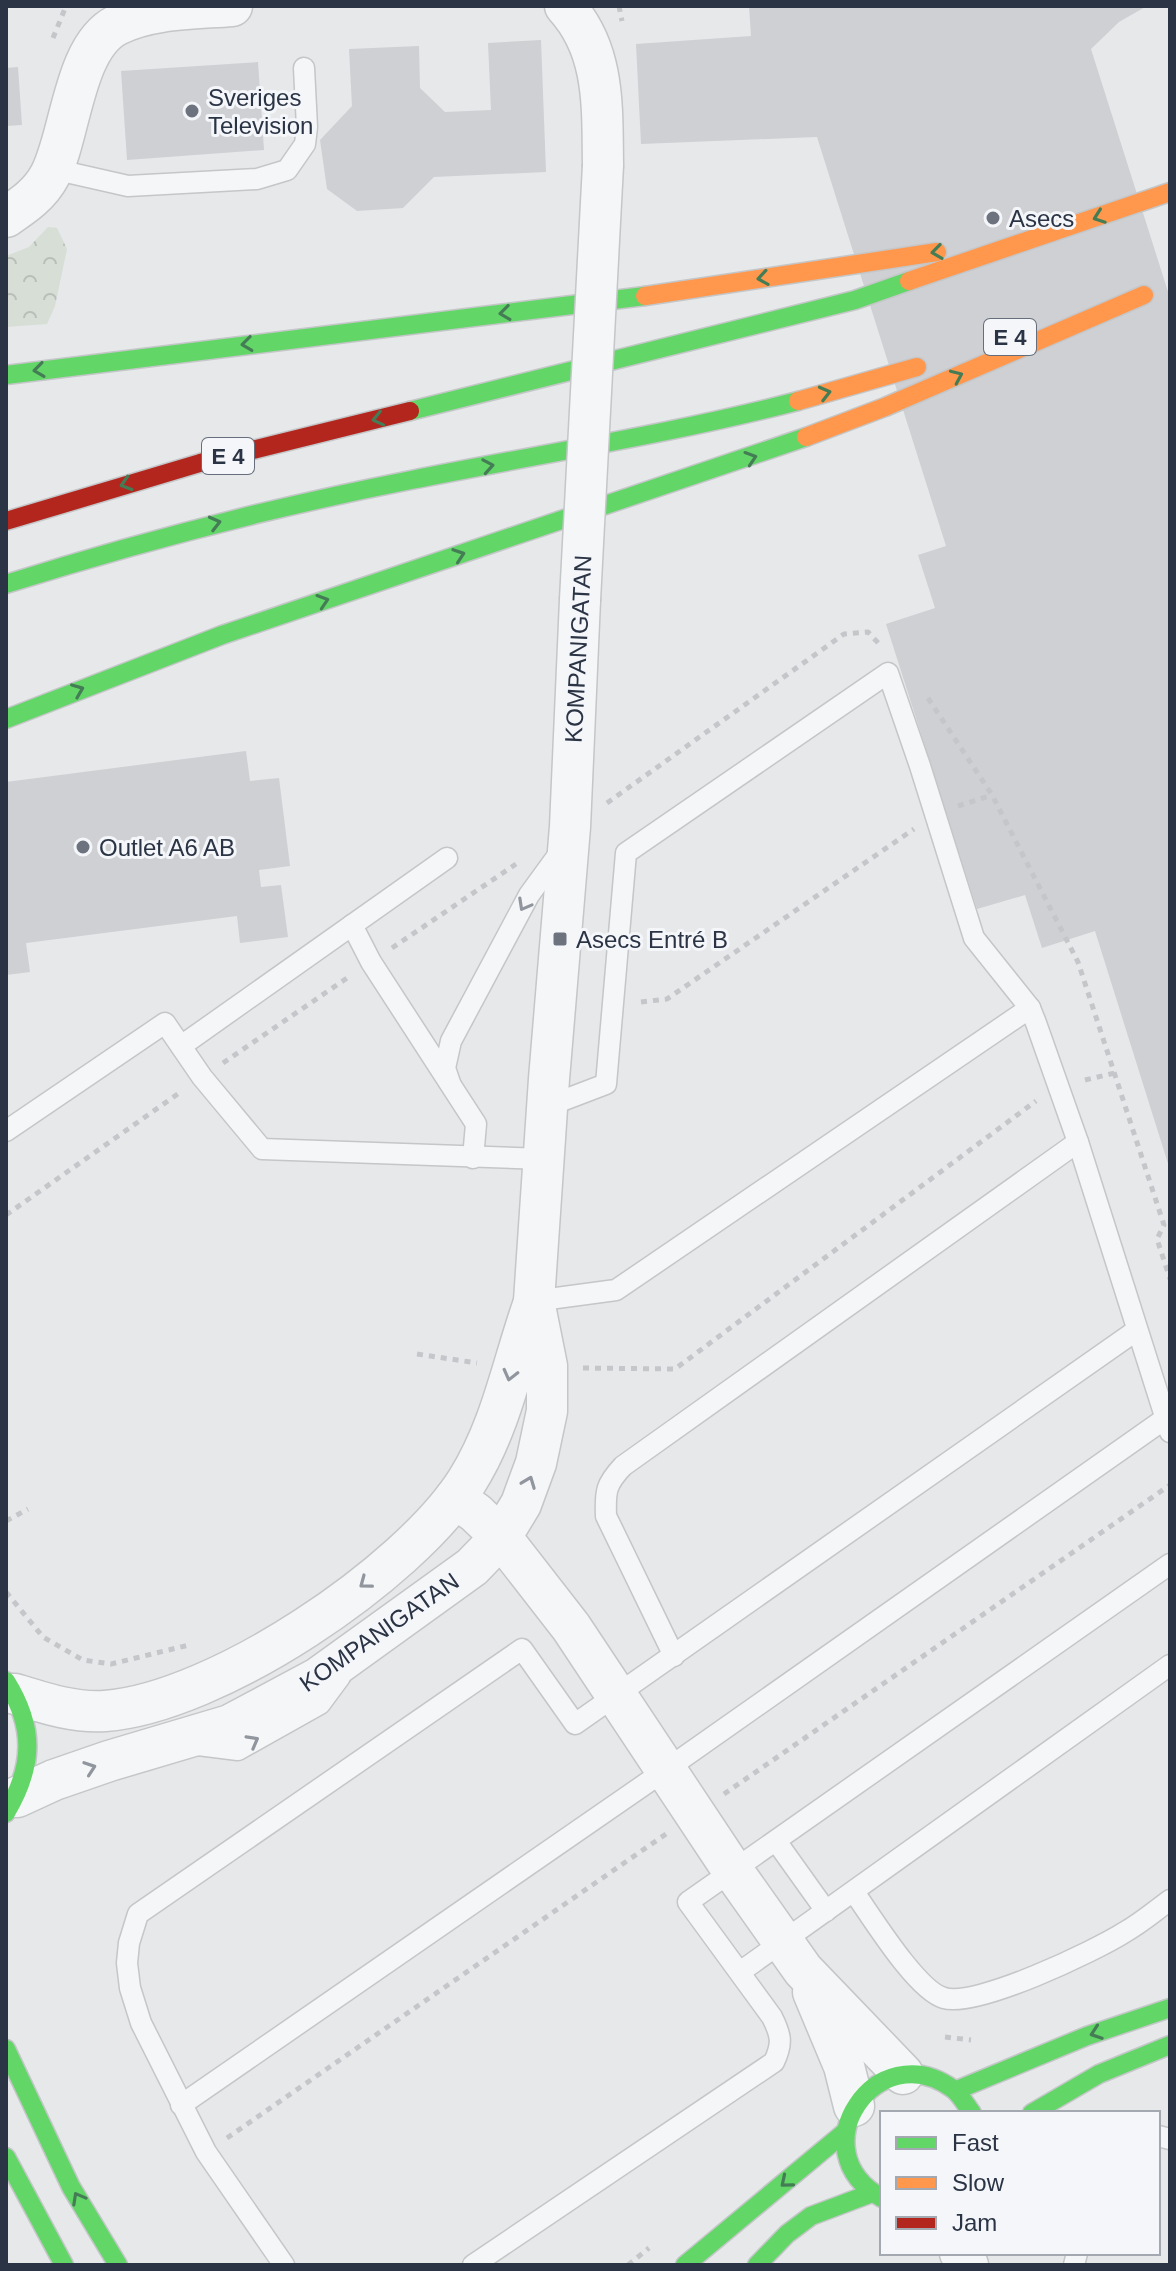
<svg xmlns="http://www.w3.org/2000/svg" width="1176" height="2271" font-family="Arial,sans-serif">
<defs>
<pattern id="forest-crowns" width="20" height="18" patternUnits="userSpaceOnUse" patternTransform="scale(2)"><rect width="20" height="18" fill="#d6ded6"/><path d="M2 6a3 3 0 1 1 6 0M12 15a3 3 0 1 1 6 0" fill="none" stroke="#b8bfb9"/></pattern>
</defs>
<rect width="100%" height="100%" fill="#e6e8ea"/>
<polygon fill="url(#forest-crowns)" points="48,227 57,228 67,249 55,306 47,324 6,327 6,256 29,247"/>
<g fill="#ced0d3">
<polygon points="749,6 1147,6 1119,22 1091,49 1170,298 1170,1170 1095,931 1042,948 1025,895 977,909 886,624 935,608 918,555 946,546 817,137 641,144 636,44 751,36"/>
<polygon points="541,40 546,172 434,177 403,208 357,211 327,189 320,140 352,106 349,49 419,46 420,88 445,112 491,110 488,43"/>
<polygon points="258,62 264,150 127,160 121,71"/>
<polygon points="18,67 22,125 6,126 6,68"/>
<polygon points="246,751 250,781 279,778 290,866 259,870 261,887 281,885 288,937 240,943 237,916 26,943 30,972 6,975 6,782"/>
</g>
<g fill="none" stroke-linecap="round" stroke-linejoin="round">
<g stroke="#c4c6c8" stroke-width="23">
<g id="lane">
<polyline points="53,169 128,186 257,179 287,170 305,144 307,127 304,68"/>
<polyline points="352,925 371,962 476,1124 473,1158"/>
<polyline points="181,1046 447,858"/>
<polyline points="450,1083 445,1068 451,1041 529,895 561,851"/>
<polyline points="548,1100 564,1100 606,1084 626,853 888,673 920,766 974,938 1030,1008 1036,1023 1078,1142 1170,1432"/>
<polyline points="6,1131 165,1023 202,1077 262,1149 544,1159"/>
<polyline points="534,1301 616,1290 1030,1008"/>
<path d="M 674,1656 L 606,1516 C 605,1491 606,1484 623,1466 L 1078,1142"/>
<polyline points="198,1745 238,1750 320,1704 340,1677"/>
<polyline points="776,1841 826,1911"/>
<path d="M 854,1892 C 871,1916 917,1991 944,1998 C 976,2008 1095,1951 1125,1932 C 1141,1923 1155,1911 1170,1900"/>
<polyline points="740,1972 1170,1665"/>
<polyline points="181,2105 667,1769 1166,1418"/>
<polyline points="1158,2136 1170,2139"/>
<polyline points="284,2265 206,2152 141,2023 130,1988 127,1963 129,1943 138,1914 522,1649 575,1724 1137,1330"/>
<path d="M 473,2265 L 774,2062 C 783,2043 781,2035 772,2017 L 688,1902 L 1170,1564"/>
<polyline points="1074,2265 1077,2253"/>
</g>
</g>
<g stroke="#c4c6c8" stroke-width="43">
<g id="street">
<path d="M 565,6 C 606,51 602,108 603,165"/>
<path d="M 6,217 C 24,205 40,194 50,175 C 71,136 73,47 117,25 C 152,8 194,9 232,6"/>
<polyline points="455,1498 476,1513 501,1537 571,1627 733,1871 803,1970 903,2074"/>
<path d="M 15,1694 C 44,1703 74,1713 105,1711 C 216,1703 408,1574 467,1481 C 501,1427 512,1365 533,1305"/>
<polyline points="17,1797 54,1780 109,1761 230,1725 318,1678 472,1567 501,1537 521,1504 536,1463 547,1411 547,1366 534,1301 549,1079 570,827 580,600"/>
<polyline points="813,1992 844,2066 854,2106"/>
<polyline points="960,2253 968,2265"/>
</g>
</g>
<g stroke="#c4c6c8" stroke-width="21">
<g id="fast">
<polyline points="6,375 645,296"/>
<polyline points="410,411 855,300 909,281"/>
<path d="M 6,584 C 139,542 274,507 411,480 C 540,454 671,434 798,401"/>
<polyline points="6,719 222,635 806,437"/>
<path d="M 6,1681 C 35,1727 34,1766 6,1813"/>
<polyline points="6,2049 71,2187 118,2265"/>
<polyline points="957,2090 1087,2036 1170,2008"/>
<polyline points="1032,2113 1099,2074 1170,2045"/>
<polyline points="6,2157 64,2265"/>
<path d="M 882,2198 C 797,2151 877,2033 953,2089 C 960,2094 966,2105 972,2113"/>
<polyline points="685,2265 845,2132"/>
<polyline points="757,2265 787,2234 811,2216 872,2193"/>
</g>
</g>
<g stroke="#c4c6c8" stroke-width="21">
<g id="slow">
<polyline points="909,281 1170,192"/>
<polyline points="645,296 937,252"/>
<polyline points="798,401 917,367"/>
<polyline points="806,437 885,407 1144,295"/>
</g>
</g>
<g stroke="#c4c6c8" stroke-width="21">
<polyline id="jam" points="6,521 200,463 410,411"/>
</g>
<g stroke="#c5c6ca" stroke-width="5" stroke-dasharray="6 6" stroke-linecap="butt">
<polyline points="619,6 622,21"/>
<polyline points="53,38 66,6"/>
<polyline points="928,698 992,795 1078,962 1164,1225 1157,1239 1170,1279"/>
<polyline points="607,803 844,634 868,632 881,646"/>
<polyline points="958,806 992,795"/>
<polyline points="392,948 516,864"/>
<polyline points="641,1002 667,999 914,829"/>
<polyline points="223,1063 350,976"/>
<polyline points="1085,1080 1115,1073"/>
<polyline points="6,1215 182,1091"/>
<polyline points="417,1354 477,1363"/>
<polyline points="583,1368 675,1369 1036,1101"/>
<polyline points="6,1521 28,1509"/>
<polyline points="6,1592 43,1637 83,1660 111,1664 189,1645"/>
<polyline points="724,1794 1170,1485"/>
<polyline points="945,2037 971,2040"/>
<polyline points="227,2138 666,1834"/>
<polyline points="628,2265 649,2248"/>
</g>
<use href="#lane" stroke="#f5f6f7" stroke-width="20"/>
<use href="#street" stroke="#f5f6f7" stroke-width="40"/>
<use href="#fast" stroke="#63d668" stroke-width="18"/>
<use href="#slow" stroke="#ff974d" stroke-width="18"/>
<use href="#jam" stroke="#b3261e" stroke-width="18"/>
<g stroke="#c4c6c8" stroke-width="43" stroke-linecap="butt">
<polyline id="street-bridge" points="580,600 603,165"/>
</g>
<use href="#street-bridge" stroke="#f5f6f7" stroke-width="40"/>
</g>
<defs><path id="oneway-chevron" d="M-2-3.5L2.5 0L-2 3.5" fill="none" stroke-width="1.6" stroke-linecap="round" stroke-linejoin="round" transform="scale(2)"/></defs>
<g stroke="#447d55">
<use href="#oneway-chevron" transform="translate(1099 217) rotate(160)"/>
<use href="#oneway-chevron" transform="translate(937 252) rotate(172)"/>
<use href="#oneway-chevron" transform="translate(763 278) rotate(171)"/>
<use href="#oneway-chevron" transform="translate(505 313) rotate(173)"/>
<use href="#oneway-chevron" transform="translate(247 344) rotate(173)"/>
<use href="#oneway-chevron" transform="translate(39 370) rotate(172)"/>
<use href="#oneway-chevron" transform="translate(957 376) rotate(-24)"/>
<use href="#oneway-chevron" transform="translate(825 393) rotate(-14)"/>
<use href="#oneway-chevron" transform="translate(378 419) rotate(167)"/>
<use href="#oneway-chevron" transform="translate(751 458) rotate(-18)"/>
<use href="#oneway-chevron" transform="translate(488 466) rotate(-10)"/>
<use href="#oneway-chevron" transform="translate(126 484) rotate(163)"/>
<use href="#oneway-chevron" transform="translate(215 523) rotate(-14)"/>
<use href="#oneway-chevron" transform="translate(459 555) rotate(-19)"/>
<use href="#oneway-chevron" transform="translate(323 601) rotate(-18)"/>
<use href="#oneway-chevron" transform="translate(78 690) rotate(-22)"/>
<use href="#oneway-chevron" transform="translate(1096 2033) rotate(161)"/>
<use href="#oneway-chevron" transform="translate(786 2182) rotate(140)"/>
<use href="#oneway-chevron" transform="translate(78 2198) rotate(-119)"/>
</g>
<g stroke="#90959e">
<use href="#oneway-chevron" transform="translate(524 905) rotate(119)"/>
<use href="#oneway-chevron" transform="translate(510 1375) rotate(104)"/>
<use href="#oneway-chevron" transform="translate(529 1482) rotate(-69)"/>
<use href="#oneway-chevron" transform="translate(365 1583) rotate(143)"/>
<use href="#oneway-chevron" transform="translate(253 1741) rotate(-29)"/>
<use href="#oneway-chevron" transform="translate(90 1768) rotate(-19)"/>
</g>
<g fill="#6c737f" stroke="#f4f6f9" stroke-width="3">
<circle cx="192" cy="111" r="8"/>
<circle cx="993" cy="218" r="8"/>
<circle cx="83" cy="847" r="8"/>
<rect x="552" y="931" width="16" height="16" rx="4"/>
</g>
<g text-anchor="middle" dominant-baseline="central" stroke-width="6" stroke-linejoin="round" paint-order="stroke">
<g fill="#f4f6f9" stroke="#676e7b" stroke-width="2">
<rect x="984" y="319" width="52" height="36" rx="6"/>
<rect x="202" y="438" width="52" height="36" rx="6"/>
</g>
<g font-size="22" font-weight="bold" fill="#2b3445">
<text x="1010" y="337">E 4</text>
<text x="228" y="456">E 4</text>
</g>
<g font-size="24" fill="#2b3445" stroke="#f4f6f9" text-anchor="start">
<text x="208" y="97">Sveriges<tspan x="208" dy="28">Television</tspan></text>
<text x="1009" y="218">Asecs</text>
<text x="99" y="847">Outlet A6 AB</text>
<text x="576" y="939">Asecs Entré B</text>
</g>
<g font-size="24" fill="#2b3445" stroke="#f4f6f9">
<text transform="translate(578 649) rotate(-87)">KOMPANIGATAN</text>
<text transform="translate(379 1632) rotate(-35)">KOMPANIGATAN</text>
</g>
</g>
<rect width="1176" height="2271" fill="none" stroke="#2b3445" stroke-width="16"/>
<rect x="880" y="2111" width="280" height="144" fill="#f4f6f9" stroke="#a4a8b1" stroke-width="2"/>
<rect x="896" y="2137" width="40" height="12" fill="#63d668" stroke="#a4a8b1" stroke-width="2"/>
<text x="952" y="2151" font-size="24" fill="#2b3445">Fast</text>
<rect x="896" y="2177" width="40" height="12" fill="#ff974d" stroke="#a4a8b1" stroke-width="2"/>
<text x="952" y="2191" font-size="24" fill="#2b3445">Slow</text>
<rect x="896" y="2217" width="40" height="12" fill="#b3261e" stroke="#a4a8b1" stroke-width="2"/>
<text x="952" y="2231" font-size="24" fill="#2b3445">Jam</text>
</svg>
